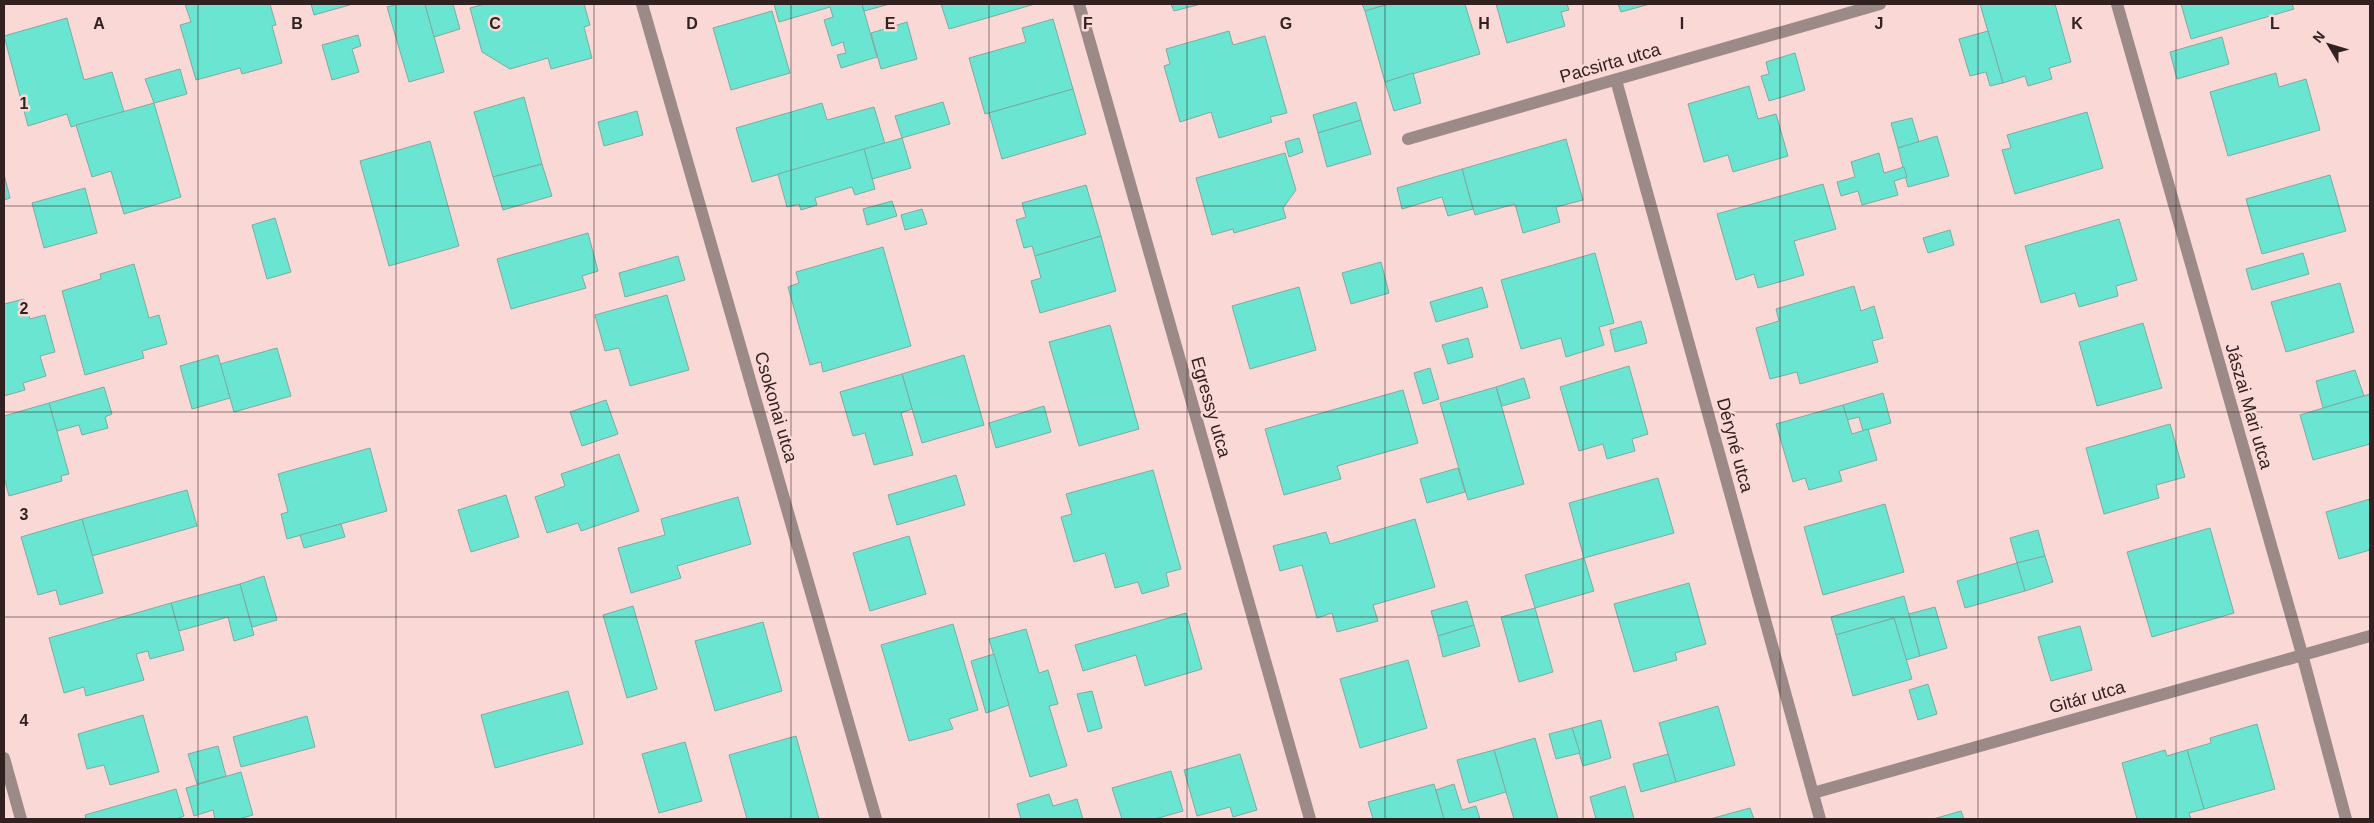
<svg xmlns="http://www.w3.org/2000/svg" width="2374" height="823" font-family="Helvetica,sans-serif">
<rect width="100%" height="100%" fill="#fad8d6"/>
<g fill="#69e5d1" stroke="#7faaa1">
<polygon points="185,4 270,4 276,25 272,26 282,63 242,74 240,68 196,80 180,25 191,22"/>
<polygon points="311,4 353,4 314,15"/>
<polygon points="398,4 425,4 444,72 409,82 387,7"/>
<polygon points="425,4 453,4 460,29 434,37"/>
<polygon points="485,4 584,4 590,25 584,27 592,58 551,69 548,58 510,69 482,52 470,8"/>
<polygon points="774,4 862,4 877,57 841,68 837,55 846,53 843,42 832,46 824,20 833,17 830,7 779,22"/>
<polygon points="862,4 890,4 864,11"/>
<polygon points="941,4 1035,4 949,29"/>
<polygon points="1171,4 1201,4 1174,11"/>
<polygon points="1362,4 1389,4 1365,11"/>
<polygon points="1389,4 1465,4 1480,54 1385,82 1365,11"/>
<polygon points="1496,4 1567,4 1569,10 1561,12 1565,26 1507,43"/>
<polygon points="1618,4 1650,4 1621,12"/>
<polygon points="1980,4 2055,4 2071,62 2049,68 2052,79 2028,86 2025,76 2003,83"/>
<polygon points="2181,4 2292,4 2294,9 2191,39"/>
<polygon points="772,11 790,73 731,90 713,28"/>
<polygon points="67,18 84,80 112,72 124,112 71,127 67,114 28,126 4,36"/>
<polygon points="1053,19 1073,89 985,114 969,58 1026,42 1022,28"/>
<polygon points="907,22 917,59 881,69 871,33"/>
<polygon points="1229,31 1233,45 1265,36 1287,113 1270,117 1272,122 1219,138 1211,112 1180,122 1164,66 1170,64 1166,49"/>
<polygon points="1988,31 2003,83 1990,86 1986,72 1970,76 1959,39"/>
<polygon points="358,35 361,46 352,49 359,72 332,80 322,45"/>
<polygon points="2222,37 2229,64 2177,79 2170,52"/>
<polygon points="1795,53 1805,90 1769,101 1761,76 1769,74 1766,62"/>
<polygon points="180,69 187,94 154,103 145,79"/>
<polygon points="1413,73 1421,103 1394,111 1385,82"/>
<polygon points="2276,73 2279,87 2306,79 2320,130 2228,156 2210,92"/>
<polygon points="1749,86 1758,119 1776,114 1788,156 1733,172 1728,155 1704,162 1688,104"/>
<polygon points="1073,89 1086,134 1002,159 989,113"/>
<polygon points="524,97 542,164 493,177 474,112"/>
<polygon points="943,102 950,124 902,138 895,116"/>
<polygon points="1356,102 1361,120 1318,133 1313,115"/>
<polygon points="154,103 181,197 124,214 111,171 92,177 76,125"/>
<polygon points="822,103 827,120 874,107 885,144 752,182 736,128"/>
<polygon points="637,111 643,135 604,146 598,122"/>
<polygon points="2087,112 2103,168 2015,194 2002,150 2011,148 2007,135"/>
<polygon points="1912,118 1919,142 1898,148 1891,123"/>
<polygon points="1361,120 1371,154 1327,167 1318,133"/>
<polygon points="1937,136 1949,176 1908,187 1898,148"/>
<polygon points="902,138 911,168 872,179 864,149"/>
<polygon points="1299,138 1303,152 1289,157 1285,142"/>
<polygon points="1566,139 1583,200 1556,207 1560,222 1523,233 1515,204 1475,215 1462,169"/>
<polygon points="430,141 459,246 389,266 360,161"/>
<polygon points="864,149 875,189 855,195 852,187 815,198 817,205 801,210 799,204 787,207 778,174"/>
<polygon points="1285,153 1296,190 1283,208 1286,218 1234,233 1233,229 1212,235 1196,178"/>
<polygon points="1879,153 1884,173 1904,167 1907,177 1894,181 1898,195 1862,205 1858,191 1841,196 1837,182 1855,177 1851,162"/>
<polygon points="542,164 552,196 503,210 493,177"/>
<polygon points="1462,169 1473,209 1448,216 1442,197 1402,209 1397,188"/>
<polygon points="4,174 10,198 4,200"/>
<polygon points="2330,175 2346,231 2262,254 2246,199"/>
<polygon points="1823,184 1836,229 1794,241 1804,275 1758,288 1754,274 1736,280 1717,214"/>
<polygon points="1086,185 1101,236 1035,256 1032,246 1024,248 1016,220 1026,217 1022,203"/>
<polygon points="85,188 97,233 44,248 32,203"/>
<polygon points="892,201 897,216 867,225 863,209"/>
<polygon points="922,209 927,224 905,230 901,215"/>
<polygon points="275,218 291,272 267,279 252,225"/>
<polygon points="2119,219 2137,280 2116,286 2118,296 2079,307 2075,293 2041,303 2025,246"/>
<polygon points="1950,230 1954,245 1928,253 1923,238"/>
<polygon points="588,233 598,271 582,276 586,288 511,309 497,259"/>
<polygon points="1101,236 1116,291 1040,313 1031,281 1041,278 1035,256"/>
<polygon points="883,247 911,346 823,372 821,362 810,365 788,287 799,283 796,272"/>
<polygon points="1595,253 1614,323 1599,327 1604,345 1566,357 1561,338 1521,349 1501,280"/>
<polygon points="2303,253 2309,274 2252,290 2246,269"/>
<polygon points="678,256 685,280 625,297 619,273"/>
<polygon points="1381,262 1389,293 1351,304 1342,273"/>
<polygon points="134,264 149,318 159,315 167,344 142,351 144,358 85,375 62,291 101,279 100,274"/>
<polygon points="2340,283 2354,332 2286,352 2271,302"/>
<polygon points="1854,286 1861,311 1874,306 1883,338 1872,341 1878,362 1800,384 1797,372 1770,379 1756,328 1779,321 1776,309"/>
<polygon points="1299,287 1316,350 1250,369 1232,306"/>
<polygon points="1482,287 1488,307 1436,322 1430,302"/>
<polygon points="667,295 689,370 630,386 619,348 605,351 595,315"/>
<polygon points="24,299 30,319 45,315 55,352 40,356 46,376 23,383 25,390 4,396 4,304"/>
<polygon points="1641,321 1647,343 1615,352 1610,330"/>
<polygon points="2143,323 2162,388 2097,406 2079,342"/>
<polygon points="1110,325 1139,429 1079,446 1049,342"/>
<polygon points="1468,338 1473,357 1448,364 1442,345"/>
<polygon points="277,348 291,396 234,412 220,364"/>
<polygon points="218,355 230,398 192,409 180,366"/>
<polygon points="964,355 984,425 922,443 902,374"/>
<polygon points="1629,366 1648,434 1632,439 1635,451 1607,459 1603,444 1579,451 1560,387"/>
<polygon points="1430,368 1439,399 1423,404 1414,373"/>
<polygon points="2355,370 2364,396 2323,408 2316,381"/>
<polygon points="902,374 912,409 901,413 913,455 874,465 865,433 853,436 840,392"/>
<polygon points="1524,378 1530,398 1502,406 1496,387"/>
<polygon points="104,387 112,414 105,417 108,428 82,435 79,425 57,431 49,403"/>
<polygon points="1496,387 1524,484 1468,500 1440,403"/>
<polygon points="1403,390 1418,443 1337,466 1341,479 1284,495 1265,429"/>
<polygon points="1883,393 1891,423 1863,431 1859,417 1847,420 1843,405"/>
<polygon points="2370,394 2370,444 2313,460 2300,415"/>
<polygon points="606,400 618,434 582,446 570,412"/>
<polygon points="49,403 69,474 61,476 62,481 9,496 4,477 4,416"/>
<polygon points="1843,405 1852,434 1868,429 1877,460 1839,471 1842,481 1809,490 1805,478 1793,482 1776,424"/>
<polygon points="1044,406 1051,432 996,448 989,423"/>
<polygon points="2170,424 2185,477 2156,485 2159,498 2104,514 2086,448"/>
<polygon points="370,448 387,511 287,539 281,514 288,512 278,474"/>
<polygon points="619,454 639,511 581,531 578,523 547,533 535,497 565,486 561,474"/>
<polygon points="1458,468 1465,492 1427,503 1420,479"/>
<polygon points="1153,470 1181,569 1166,573 1169,586 1142,594 1138,582 1115,588 1105,553 1074,562 1061,517 1072,514 1066,494"/>
<polygon points="956,475 965,505 897,525 888,495"/>
<polygon points="1658,478 1674,533 1584,558 1569,503"/>
<polygon points="187,490 197,526 92,556 82,519"/>
<polygon points="506,495 519,537 471,552 458,510"/>
<polygon points="738,497 751,544 677,566 681,578 631,593 618,548 665,535 661,519"/>
<polygon points="2370,499 2370,550 2339,559 2326,512"/>
<polygon points="1885,504 1904,572 1823,595 1804,527"/>
<polygon points="82,519 103,593 60,605 56,590 38,595 21,537"/>
<polygon points="1415,519 1435,587 1373,605 1378,621 1337,632 1332,613 1317,618 1302,565 1280,571 1273,546 1326,532 1330,544"/>
<polygon points="341,524 345,537 304,548 300,535"/>
<polygon points="2210,528 2234,613 2152,637 2127,552"/>
<polygon points="2038,530 2045,556 2017,563 2010,538"/>
<polygon points="909,536 926,594 870,611 853,553"/>
<polygon points="2045,556 2053,582 2025,591 2017,563"/>
<polygon points="1584,558 1594,591 1535,608 1525,575"/>
<polygon points="2017,563 2025,591 1965,608 1957,581"/>
<polygon points="264,576 277,620 252,627 240,584"/>
<polygon points="1689,583 1706,644 1675,653 1677,660 1634,672 1614,604"/>
<polygon points="240,584 254,635 234,641 228,617 179,631 171,603"/>
<polygon points="1904,596 1920,656 1906,660 1894,618 1836,635 1831,617"/>
<polygon points="1467,601 1474,625 1438,636 1431,611"/>
<polygon points="171,603 184,650 150,659 148,651 136,654 144,680 86,696 84,687 64,693 49,638"/>
<polygon points="633,606 657,689 627,698 603,615"/>
<polygon points="1935,607 1947,648 1920,656 1909,614"/>
<polygon points="1535,608 1553,672 1519,682 1501,617"/>
<polygon points="1186,613 1202,669 1145,686 1136,655 1083,671 1075,645"/>
<polygon points="1894,618 1912,679 1853,696 1836,635"/>
<polygon points="763,622 782,691 715,711 695,641"/>
<polygon points="953,624 978,710 949,719 953,729 909,741 881,645"/>
<polygon points="1474,625 1480,646 1443,657 1438,636"/>
<polygon points="2080,626 2092,670 2051,681 2038,637"/>
<polygon points="1026,629 1039,673 1048,670 1058,704 1049,706 1067,766 1030,777 989,639"/>
<polygon points="994,654 1009,705 986,713 971,661"/>
<polygon points="1408,660 1427,728 1360,748 1340,679"/>
<polygon points="1928,684 1937,714 1918,720 1909,690"/>
<polygon points="568,691 583,744 495,768 481,715"/>
<polygon points="1092,691 1102,728 1088,732 1077,694"/>
<polygon points="1718,706 1735,765 1676,782 1659,723"/>
<polygon points="143,715 159,772 110,785 104,765 87,769 78,734"/>
<polygon points="307,716 315,747 241,767 233,737"/>
<polygon points="1601,720 1611,758 1583,766 1572,728"/>
<polygon points="2257,724 2275,789 2204,809 2187,750 2211,743 2210,738"/>
<polygon points="1572,728 1580,753 1556,759 1549,734"/>
<polygon points="796,736 819,819 747,819 729,755"/>
<polygon points="1535,738 1558,819 1514,819 1506,792 1494,750"/>
<polygon points="685,742 702,801 659,813 642,754"/>
<polygon points="218,746 226,776 197,784 188,754"/>
<polygon points="1494,750 1506,792 1469,803 1457,760"/>
<polygon points="2165,750 2167,756 2187,750 2204,809 2189,813 2191,819 2137,819 2122,763"/>
<polygon points="1240,754 1257,810 1233,817 1230,807 1197,816 1184,770"/>
<polygon points="1668,754 1676,782 1641,792 1633,764"/>
<polygon points="1171,771 1183,811 1155,819 1122,819 1112,788"/>
<polygon points="241,772 253,815 239,819 215,819 213,810 194,816 186,788"/>
<polygon points="1434,784 1444,819 1373,819 1368,802"/>
<polygon points="1454,784 1462,810 1476,806 1480,819 1444,819 1436,790"/>
<polygon points="1625,786 1634,819 1596,819 1590,797"/>
<polygon points="176,789 184,816 177,819 86,819 85,815"/>
<polygon points="1049,794 1053,806 1077,799 1083,819 1021,819 1017,804"/>
<polygon points="1750,808 1754,819 1710,819"/>
<polygon points="1961,811 1964,819 1933,819"/>
</g>
<g fill="none" stroke-linecap="round" stroke-linejoin="round">
<g stroke="#9c8a89" stroke-width="12">
<polyline points="642,4 876,819"/>
<polyline points="1079,4 1310,819"/>
<polyline points="2117,4 2302,654 2346,819"/>
<polyline points="1616,80 1820,819"/>
<polyline points="1408,139 1880,4"/>
<polyline points="4,758 21,819"/>
<polyline points="1813,793 2370,636"/>
</g>
</g>
<path fill="none" stroke="#312121" stroke-width="1" stroke-opacity="0.55" d="M 198,4 L 198,819M 396,4 L 396,819M 594,4 L 594,819M 791,4 L 791,819M 989,4 L 989,819M 1187,4 L 1187,819M 1385,4 L 1385,819M 1583,4 L 1583,819M 1780,4 L 1780,819M 1978,4 L 1978,819M 2176,4 L 2176,819M 4,206 L 2370,206M 4,412 L 2370,412M 4,617 L 2370,617"/>
<g text-anchor="middle" dominant-baseline="central" stroke-width="5" stroke-linejoin="round" paint-order="stroke">
<g font-size="18" fill="#312121" stroke="#fad8d6">
<text transform="translate(1610 63) rotate(-16)">Pacsirta utca</text>
<text transform="translate(2249 406) rotate(74)">Jászai Mari utca</text>
<text transform="translate(776 407) rotate(74)">Csokonai utca</text>
<text transform="translate(1211 407) rotate(74)">Egressy utca</text>
<text transform="translate(1735 445) rotate(75)">Déryné utca</text>
<text transform="translate(2087 697) rotate(-16)">Gitár utca</text>
</g>
</g>
<g font-size="16" text-anchor="middle" font-weight="bold" fill="#312121" stroke="#fad8d6" stroke-width="5" stroke-linejoin="round" paint-order="stroke">
<text x="99" y="29">A</text>
<text x="297" y="29">B</text>
<text x="495" y="29">C</text>
<text x="692" y="29">D</text>
<text x="890" y="29">E</text>
<text x="1088" y="29">F</text>
<text x="1286" y="29">G</text>
<text x="1484" y="29">H</text>
<text x="1682" y="29">I</text>
<text x="1879" y="29">J</text>
<text x="2077" y="29">K</text>
<text x="2275" y="29">L</text>
<text x="24" y="109">1</text>
<text x="24" y="314">2</text>
<text x="24" y="520">3</text>
<text x="24" y="726">4</text>
</g>
<rect width="2374" height="823" fill="none" stroke="#312121" stroke-width="10"/>
<g transform="translate(2329 45) rotate(308)" stroke="#fad8d6" stroke-width="4" paint-order="stroke">
<path d="M0-4L9 19L0 12L-9 19Z" fill="#312121"/>
<text y="-8" font-size="14" font-weight="bold" text-anchor="middle" fill="#312121">N</text>
</g>
</svg>
